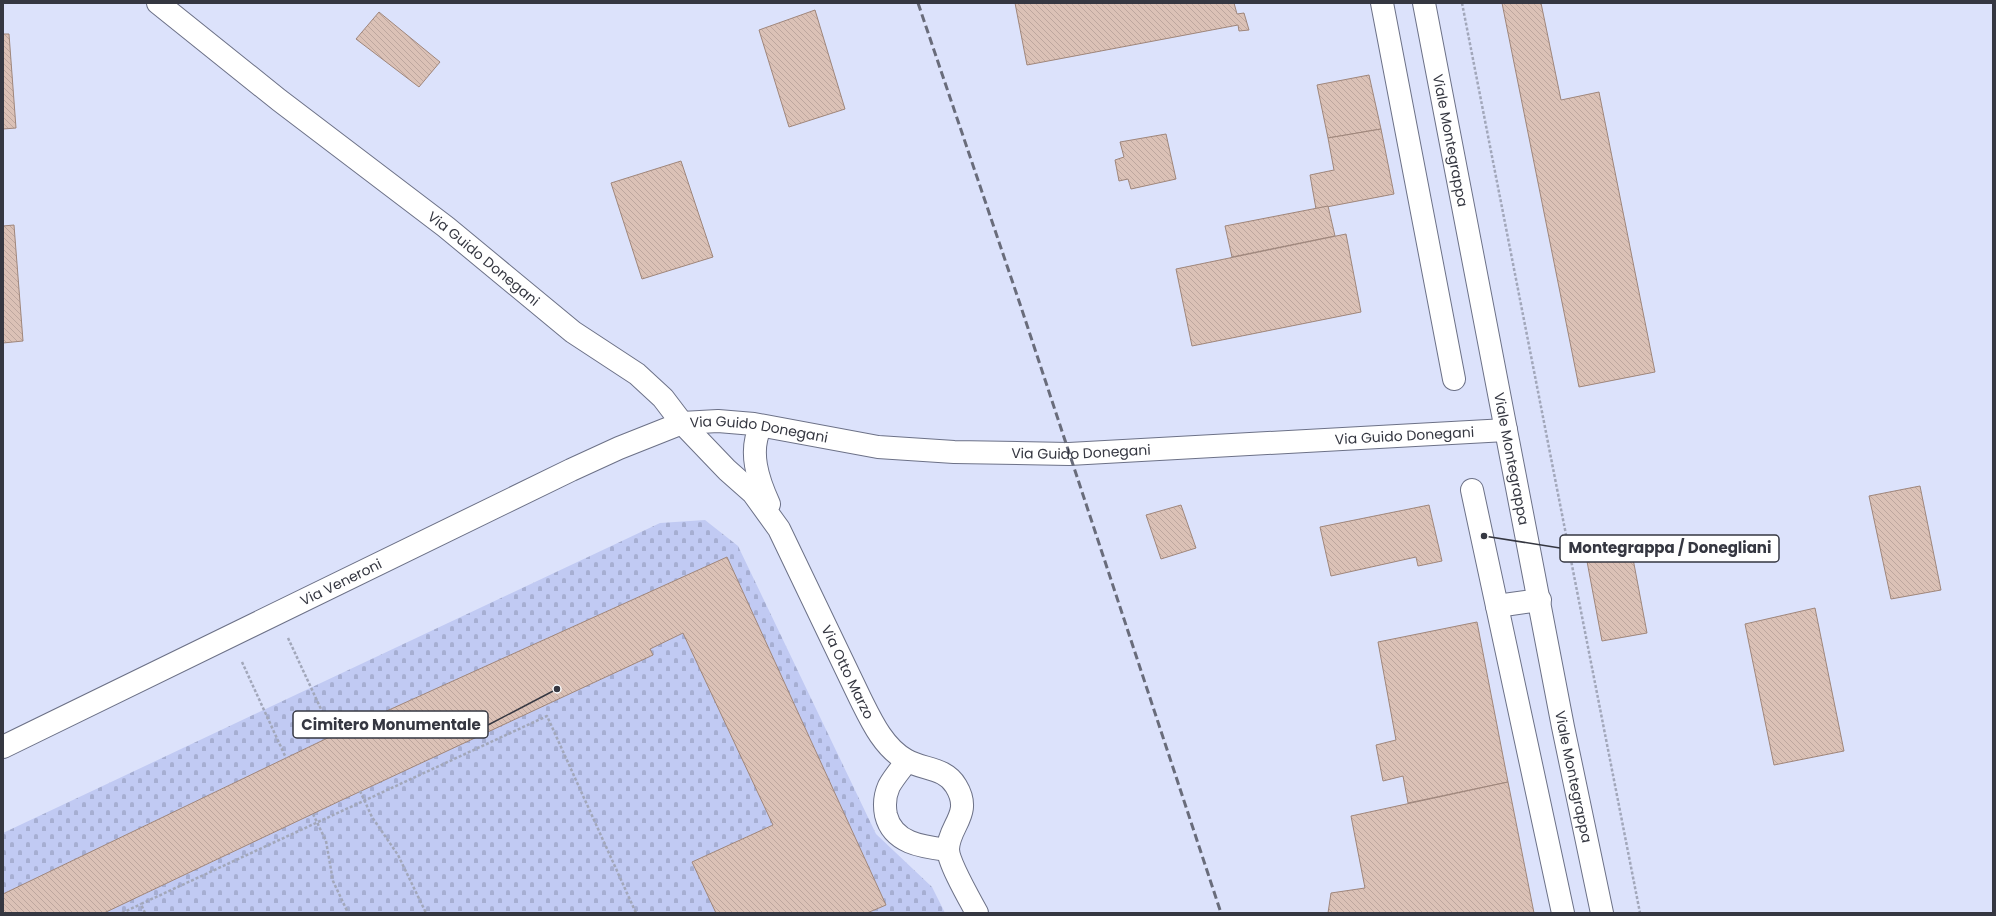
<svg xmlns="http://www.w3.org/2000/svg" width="1996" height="916" font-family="Poppins,sans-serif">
<defs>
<pattern id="cemetery-stones" width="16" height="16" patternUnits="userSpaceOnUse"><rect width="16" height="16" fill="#c1caf3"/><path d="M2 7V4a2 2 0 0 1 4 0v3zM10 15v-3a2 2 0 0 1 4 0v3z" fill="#a6aed2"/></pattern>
<pattern id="building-back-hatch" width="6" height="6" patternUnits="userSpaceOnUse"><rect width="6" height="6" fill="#dbc1b6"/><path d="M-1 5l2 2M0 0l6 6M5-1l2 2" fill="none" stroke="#bda69e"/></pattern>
</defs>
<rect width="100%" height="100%" fill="#dce2fb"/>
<polygon fill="url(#cemetery-stones)" points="705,520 738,546 876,834 932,887 945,913 3,913 3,833 660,523"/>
<g fill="url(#building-back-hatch)" stroke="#9f867b">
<polygon points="1015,3 1234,3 1237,14 1244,13 1249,30 1239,31 1238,25 1027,65"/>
<polygon points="1502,3 1541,3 1561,100 1599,92 1655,372 1579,387"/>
<polygon points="815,10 845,109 789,127 759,30"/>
<polygon points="379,12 440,62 419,87 356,39"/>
<polygon points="3,34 9,34 16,128 3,129"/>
<polygon points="1369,75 1381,129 1328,138 1317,85"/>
<polygon points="1381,129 1394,194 1316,209 1310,175 1334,170 1328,138"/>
<polygon points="1166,134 1176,179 1131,189 1128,179 1119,181 1115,160 1124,157 1120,142"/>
<polygon points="681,161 713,257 642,279 611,183"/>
<polygon points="1328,206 1335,236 1232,257 1225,226"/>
<polygon points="14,225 23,341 3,343 3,226"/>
<polygon points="1346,234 1361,312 1192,346 1176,269"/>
<polygon points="1920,486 1941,590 1891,599 1869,496"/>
<polygon points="1181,505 1196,548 1161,559 1146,515"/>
<polygon points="1429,505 1442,561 1418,566 1416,557 1331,576 1320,527"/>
<polygon points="1631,548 1647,633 1602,641 1586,556"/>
<polygon points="727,557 886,905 867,913 716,913 692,862 773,825 683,633 650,649 653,655 344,799 104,913 3,913 3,894 338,733"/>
<polygon points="1815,608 1844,751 1774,765 1745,624"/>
<polygon points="1477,622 1508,782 1408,803 1403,776 1383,781 1376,745 1396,740 1378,642"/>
<polygon points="1508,782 1534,913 1328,913 1331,893 1365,888 1351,816"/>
</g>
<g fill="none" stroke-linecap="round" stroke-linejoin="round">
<g stroke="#6c7187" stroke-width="24">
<g id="minor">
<path id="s1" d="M 158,3 L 279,100 L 446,227 L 573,332 L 637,374 L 663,398 L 682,423 L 727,470 L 753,493 L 779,529 L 860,698 C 871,720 883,747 906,760 C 923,770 945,767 956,786 C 973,814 949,825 948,849 C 948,862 970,900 977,913"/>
<polyline points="1382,3 1454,379"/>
<path d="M 761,426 C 748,451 758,480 769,504"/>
<polyline points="1472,490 1563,913"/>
<polyline points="1497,606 1540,600"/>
<path id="s2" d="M 3,747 L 571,470 L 619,448 L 682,423 L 718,421 L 754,424 L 878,447 L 954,452 L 1069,454 L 1506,430"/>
<path d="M 907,761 C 901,769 894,777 889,786 C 885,795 884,805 886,815 C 893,844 924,847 948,850"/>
</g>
</g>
<g stroke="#6c7187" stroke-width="24">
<g id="major">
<path id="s3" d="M 1424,3 L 1563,727 L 1602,913"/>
</g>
</g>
<g stroke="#a2a7ba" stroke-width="2.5" stroke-dasharray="3 2" stroke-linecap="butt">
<polyline points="1462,3 1640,913"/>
<polyline points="288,638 333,735"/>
<polyline points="242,662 286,758"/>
<polyline points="360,791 372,817 398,855 426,913"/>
<polyline points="313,814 326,841 333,881 348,913"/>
<polyline points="122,913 141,904"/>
<polyline points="145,913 141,904 547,716 636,913"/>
</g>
<use href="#minor" stroke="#fff" stroke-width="22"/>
<use href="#major" stroke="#fff" stroke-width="22"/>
<polyline stroke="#696c7b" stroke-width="3" stroke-dasharray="8 4" stroke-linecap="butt" points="918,3 1021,307 1221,913"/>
</g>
<g text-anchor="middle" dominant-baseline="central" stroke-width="3.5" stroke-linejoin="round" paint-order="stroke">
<g font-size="14" fill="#353741" stroke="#fff">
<text stroke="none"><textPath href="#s3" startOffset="140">Viale Montegrappa</textPath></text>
<text stroke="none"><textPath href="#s1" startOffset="414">Via Guido Donegani</textPath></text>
<text stroke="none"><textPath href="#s2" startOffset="830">Via Guido Donegani</textPath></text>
<text stroke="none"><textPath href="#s2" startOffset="1478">Via Guido Donegani</textPath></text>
<text stroke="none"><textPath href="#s2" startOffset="1154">Via Guido Donegani</textPath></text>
<text stroke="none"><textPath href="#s3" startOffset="464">Viale Montegrappa</textPath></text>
<text stroke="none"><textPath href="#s2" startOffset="376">Via Veneroni</textPath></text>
<text stroke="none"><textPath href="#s1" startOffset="976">Via Otto Marzo</textPath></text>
<text stroke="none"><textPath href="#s3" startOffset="788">Viale Montegrappa</textPath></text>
</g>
</g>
<path fill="none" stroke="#353741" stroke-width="1.5" d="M1484 536L1560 548M557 689L488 725"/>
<g fill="#353741" stroke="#fff" stroke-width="1.5">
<circle cx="1484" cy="536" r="4"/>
<circle cx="557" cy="689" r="4"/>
</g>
<g fill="#fff" stroke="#353741" stroke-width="1.5">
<rect x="1560" y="535" width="219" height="27" rx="4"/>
<rect x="293" y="711" width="195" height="27" rx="4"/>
</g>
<g font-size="15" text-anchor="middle" font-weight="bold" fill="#353741">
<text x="1670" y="553">Montegrappa / Donegliani</text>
<text x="391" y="730">Cimitero Monumentale</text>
</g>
<rect width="1996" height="916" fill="none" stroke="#353741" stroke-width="8"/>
</svg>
